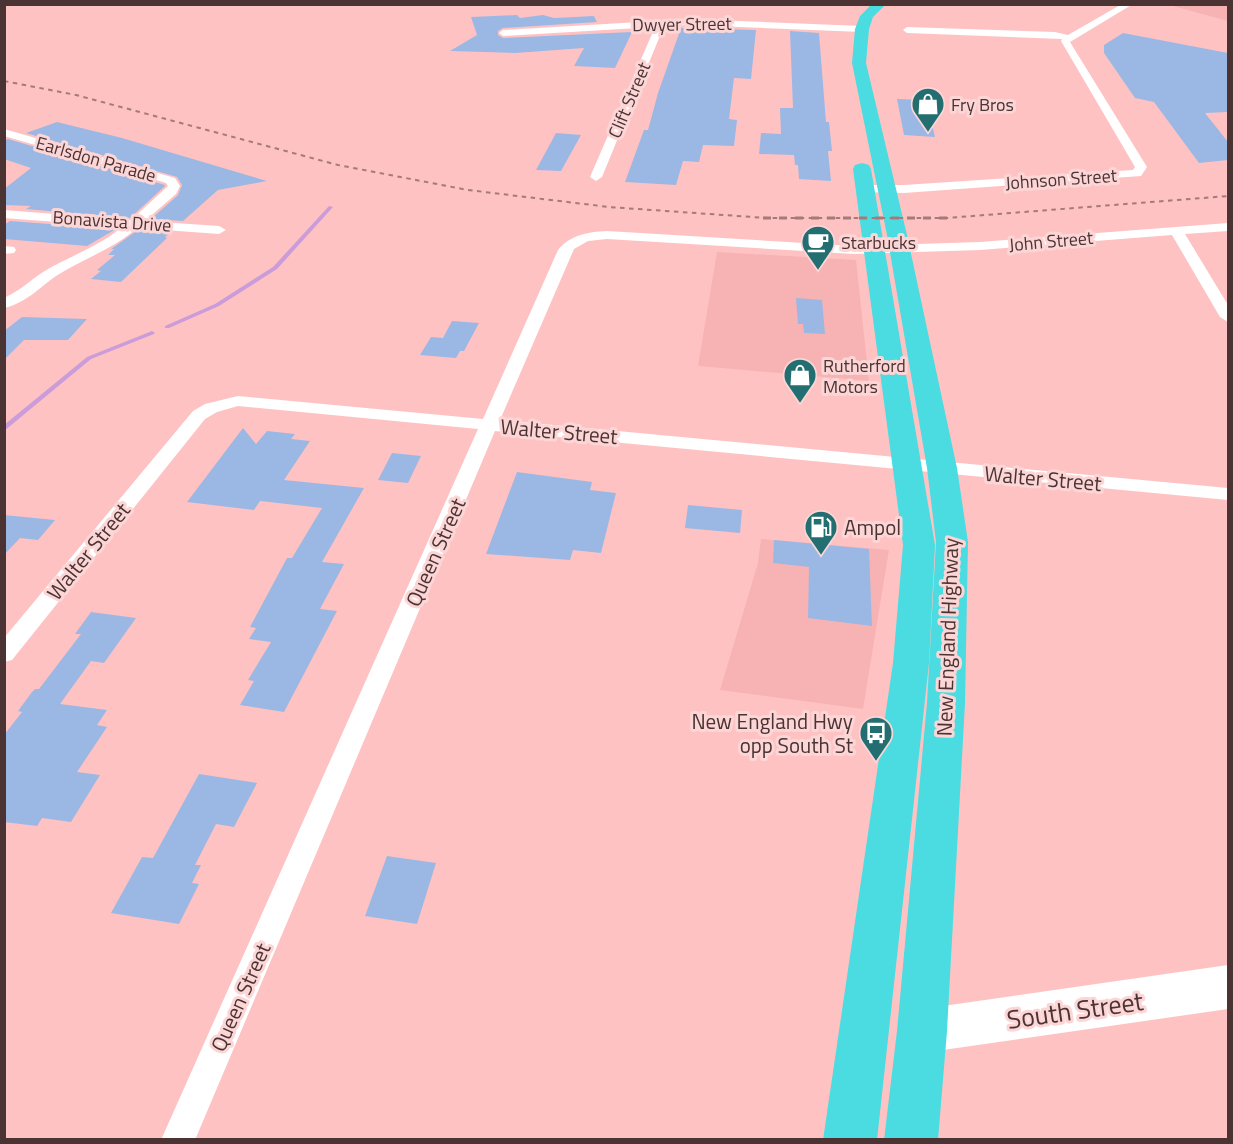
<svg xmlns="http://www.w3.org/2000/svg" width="1233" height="1144" font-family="'Titillium Web',sans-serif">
<rect width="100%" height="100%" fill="#ffc2c2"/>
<g fill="#f7b3b4">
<polygon points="1169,5 1228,5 1228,21"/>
<polygon points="717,252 856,260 869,381 698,366"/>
<polygon points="761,539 889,550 863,709 720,690 758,563"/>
</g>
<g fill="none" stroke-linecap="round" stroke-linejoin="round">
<g fill="#cb9cda" fill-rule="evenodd">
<polygon points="329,206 333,207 277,269 219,306 169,328 165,328 165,326 215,304 273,267"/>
<polygon points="152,331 155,333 154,334 91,359 4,431 4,425 87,357"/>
</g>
</g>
<g fill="#9bb8e4">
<polygon points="517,15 520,18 543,15 554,18 594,16 597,22 503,28 498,31 498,35 503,38 632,32 615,68 574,66 584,48 515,53 450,51 477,35 471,17"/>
<polygon points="681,28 756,30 751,79 734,78 729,119 737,120 734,146 703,145 699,162 683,161 676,185 625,182 644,130 648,130 658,93"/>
<polygon points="790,31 819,33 826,122 829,122 832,151 828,151 831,181 799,179 798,165 795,165 794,155 759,154 761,133 781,134 780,108 793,108"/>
<polygon points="1123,33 1228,53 1228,112 1205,113 1228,142 1228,160 1199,163 1154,102 1135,98 1104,53 1104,45"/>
<polygon points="897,99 926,100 935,137 904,135"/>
<polygon points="57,122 122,138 267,181 218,190 183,221 151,219 178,195 182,185 177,177 26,133"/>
<polygon points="556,133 581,135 561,171 536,170"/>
<polygon points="8,139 165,185 165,186 130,218 26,209 31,206 4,205 4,189 31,168 4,159 4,140"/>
<polygon points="10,221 116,229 87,246 4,239 4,225"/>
<polygon points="138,230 170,233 165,237 167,238 121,282 91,279 101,271 97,270 115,255 108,255 114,249 111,249"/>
<polygon points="796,298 822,300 825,334 804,333 803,324 798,324"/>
<polygon points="22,317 87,319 68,340 24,340 4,360 4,331"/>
<polygon points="452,321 479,323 464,351 460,351 456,358 420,355 431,337 443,338"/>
<polygon points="243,428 256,444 267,431 295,434 291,439 310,441 284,480 364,488 322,562 344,564 320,609 337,611 284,712 240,705 254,681 248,680 271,642 249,639 256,628 250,627 287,558 292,558 322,508 260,501 254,510 187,502"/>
<polygon points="392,453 421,456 408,483 378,480"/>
<polygon points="517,472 592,482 590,490 616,493 601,553 573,550 570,560 486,554"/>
<polygon points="688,505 742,510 740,533 685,528"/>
<polygon points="4,515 55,520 38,540 20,538 4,555"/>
<polygon points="774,540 869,549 872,626 808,618 809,567 773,563"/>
<polygon points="91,612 136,618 104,663 91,661 60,704 107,710 97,725 107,727 77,772 100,775 71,822 42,818 37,826 4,822 4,735 22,712 18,711 32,692 35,689 39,689 81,634 75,634"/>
<polygon points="199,774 257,783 234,827 216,824 195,865 201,865 192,883 199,884 179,924 111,913 142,857 153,858"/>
<polygon points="387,856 436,863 417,924 365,916"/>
</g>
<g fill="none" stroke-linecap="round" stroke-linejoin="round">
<g fill="#fff" fill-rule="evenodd">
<polygon points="1122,4 1133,4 1070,42 1147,167 1141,176 904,193 861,192 859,189 861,186 865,185 904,185 1133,170 1135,167 1061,41 1062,39 907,33 903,30 907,27 1055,32 1068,35"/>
<polygon points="690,19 862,26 866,29 862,32 690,25 664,26 602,177 596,181 590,177 655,27 503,36 499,33 503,30"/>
<path d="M 4,129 L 175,178 L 180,186 L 176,194 L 145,221 L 219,226 L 226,230 L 219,234 L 137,228 C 113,249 83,259 56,276 C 39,288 26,303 4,308 L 4,298 C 22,290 32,278 48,269 C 73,255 101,245 122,227 L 4,218 L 4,210 L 131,220 L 168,186 L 166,183 L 4,136 Z"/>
<path d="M 1228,223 L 1228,231 L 1185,234 L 1228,305 L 1228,322 L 1220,317 L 1172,235 L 980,250 L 854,254 L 607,239 L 588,241 L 574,249 L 500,420 L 1228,488 L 1228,500 L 495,431 L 195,1140 L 161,1140 L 478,429 L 238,406 L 217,412 L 205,419 L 12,660 L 4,662 L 4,638 L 193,411 L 205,404 L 238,396 L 483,419 L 558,250 C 570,235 588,232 607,231 L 854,246 L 980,242 Z"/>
<polygon points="4,246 14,247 16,250 14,253 4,254"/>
</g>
<polygon fill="#fff" fill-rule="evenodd" points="1228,965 1228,1009 922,1053 906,1047 900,1031 906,1015 922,1009"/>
<g fill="#4adce0" fill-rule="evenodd">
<polygon points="872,4 886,4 873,17 869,29 866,63 907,235 957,468 968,542 965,703 947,1031 938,1140 884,1140 897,1031 927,703 936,542 927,468 887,235 852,63 855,29 860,16"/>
<polygon points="862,163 869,165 871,169 935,545 929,663 877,1140 823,1140 893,663 903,545 853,169 855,165"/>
</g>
<polyline stroke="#a47a7a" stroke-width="2" stroke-dasharray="4.5 4.5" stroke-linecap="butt" points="4,81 76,95 338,165 468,190 609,207 767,218 947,218 1228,196"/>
<polyline stroke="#a47a7a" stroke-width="3" stroke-dasharray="8 8" stroke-linecap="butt" points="763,218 950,218"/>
</g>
<defs>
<g id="shop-pin" transform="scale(1.725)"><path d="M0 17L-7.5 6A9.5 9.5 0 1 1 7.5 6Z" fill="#226e70" stroke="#fcd6d6"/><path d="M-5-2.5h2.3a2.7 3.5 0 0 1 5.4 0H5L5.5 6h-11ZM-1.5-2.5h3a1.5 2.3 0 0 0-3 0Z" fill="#fff"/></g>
<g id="cafe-pin" transform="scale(1.725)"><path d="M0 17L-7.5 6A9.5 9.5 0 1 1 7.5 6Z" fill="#226e70" stroke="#fcd6d6"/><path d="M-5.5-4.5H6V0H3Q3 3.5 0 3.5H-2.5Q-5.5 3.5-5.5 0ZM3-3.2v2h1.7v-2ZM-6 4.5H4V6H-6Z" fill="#fff"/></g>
<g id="fuel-pin" transform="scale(1.725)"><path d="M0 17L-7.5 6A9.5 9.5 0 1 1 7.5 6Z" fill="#226e70" stroke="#fcd6d6"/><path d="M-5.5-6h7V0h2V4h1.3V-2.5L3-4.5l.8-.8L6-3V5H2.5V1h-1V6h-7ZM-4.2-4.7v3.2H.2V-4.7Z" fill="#fff"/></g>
<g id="bus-pin" transform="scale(1.725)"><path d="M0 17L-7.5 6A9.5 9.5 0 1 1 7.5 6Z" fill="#226e70" stroke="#fcd6d6"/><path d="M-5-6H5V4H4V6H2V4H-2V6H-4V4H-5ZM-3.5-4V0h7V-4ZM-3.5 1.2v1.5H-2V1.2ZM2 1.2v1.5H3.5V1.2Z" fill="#fff"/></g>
</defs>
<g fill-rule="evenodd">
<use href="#shop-pin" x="928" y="104"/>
<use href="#cafe-pin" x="818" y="242"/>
<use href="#shop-pin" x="800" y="375"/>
<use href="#fuel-pin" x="821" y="527"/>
<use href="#bus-pin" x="876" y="733"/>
</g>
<g text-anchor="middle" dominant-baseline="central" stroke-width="6" stroke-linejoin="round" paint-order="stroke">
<g font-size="18" fill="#4b3333" stroke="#fcd6d6">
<text transform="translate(682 24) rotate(-1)">Dwyer Street</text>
<text transform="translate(629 100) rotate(-67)">Clift Street</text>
<text transform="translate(96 159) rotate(16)">Earlsdon Parade</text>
<text transform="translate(1061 179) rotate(-4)">Johnson Street</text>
<text transform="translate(112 221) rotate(4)">Bonavista Drive</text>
<text transform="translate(1051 241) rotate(-5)">John Street</text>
</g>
<g font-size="18" fill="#4b3333" stroke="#fcd6d6" text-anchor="start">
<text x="951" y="104">Fry Bros</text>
<text x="841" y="242">Starbucks</text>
<text x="823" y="365">Rutherford<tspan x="823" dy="21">Motors</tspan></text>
</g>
<g font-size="21" fill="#4b3333" stroke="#fcd6d6">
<text transform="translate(559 431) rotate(5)">Walter Street</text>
<text transform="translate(1043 478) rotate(5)">Walter Street</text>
<text transform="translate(88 551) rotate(-51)">Walter Street</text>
<text transform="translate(435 552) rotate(-66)">Queen Street</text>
<text transform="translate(947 637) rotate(-88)">New England Highway</text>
<text transform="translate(240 997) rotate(-66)">Queen Street</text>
</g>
<g font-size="21" fill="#4b3333" stroke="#fcd6d6" text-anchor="start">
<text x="844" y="527">Ampol</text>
<text x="853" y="721" text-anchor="end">New England Hwy<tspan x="853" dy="24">opp South St</tspan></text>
</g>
<g font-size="26" fill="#4b3333" stroke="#fcd6d6">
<text transform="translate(1075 1010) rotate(-8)">South Street</text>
</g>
</g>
<rect width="1233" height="1144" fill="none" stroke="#4b3333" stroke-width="12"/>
</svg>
